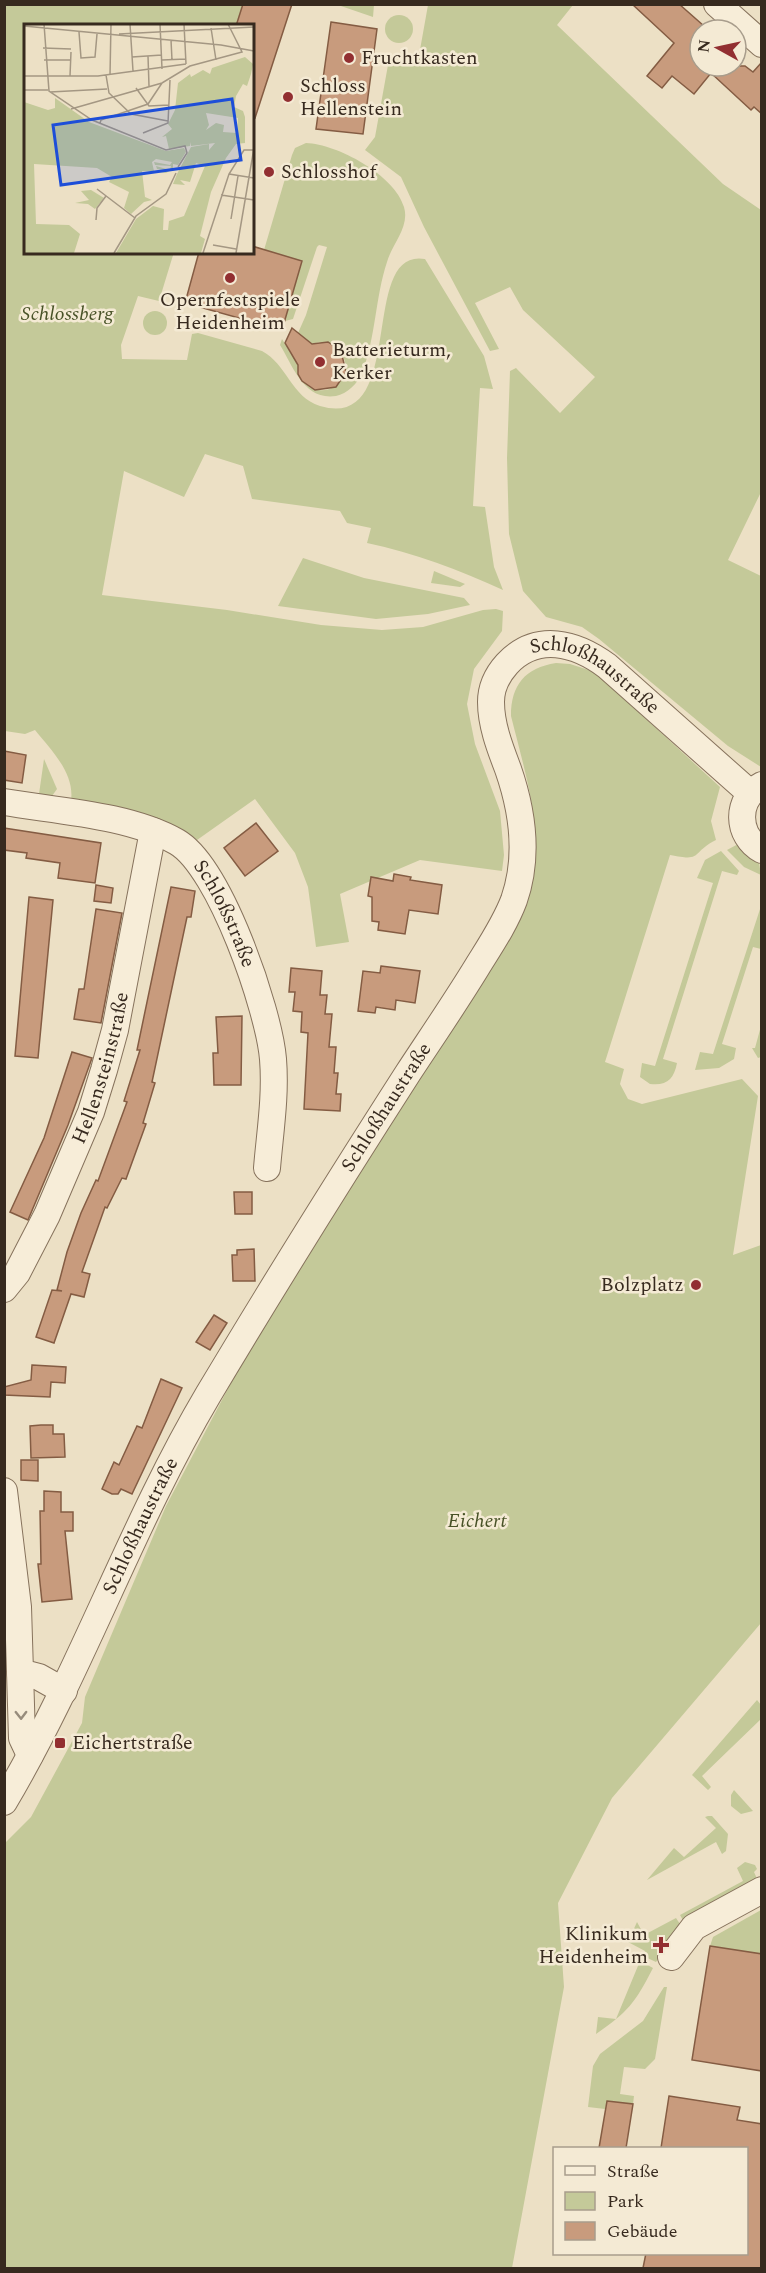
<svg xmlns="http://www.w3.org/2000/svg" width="766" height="2273" font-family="Spectral,serif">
<rect width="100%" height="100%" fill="#ece0c5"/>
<g fill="#c4c999">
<path d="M 4,5 L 244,5 L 236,25 L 26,26 L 26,252 L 174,252 L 159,301 L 138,296 L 121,345 L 122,359 L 187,360 L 192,334 L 198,333 L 262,351 C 287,364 291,397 320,406 C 409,432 357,247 425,259 L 484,356 L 493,389 L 480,388 L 473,506 L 485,507 L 494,567 L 503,590 C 460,570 414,553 367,543 L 371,528 L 347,523 L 340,511 L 252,499 L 243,466 L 205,454 L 184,497 L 124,471 L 102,595 L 227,610 L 321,625 L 382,630 L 423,627 L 483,610 L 496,609 L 503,611 L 502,631 L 474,669 L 467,704 L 475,744 L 500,811 L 504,855 L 502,871 L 420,860 L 340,894 L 349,942 L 316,947 L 308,887 L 295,853 L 255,799 L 197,840 L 179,829 L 71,801 C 75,773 51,750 35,730 L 25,734 L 5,731 Z"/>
<polygon points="338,5 374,5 373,17"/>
<polygon points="428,5 573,5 557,25 723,184 761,210 761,492 728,560 761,576 761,767 728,746 599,639 582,627 546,617 523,591 509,534 507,458 510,371 516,368 560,413 595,377 523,310 510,287 475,303 499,349 490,351 424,227 401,177 365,150 375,137 388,65 418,61"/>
<circle cx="399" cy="29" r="14"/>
<path d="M 306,143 C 337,144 395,175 404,207 C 410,227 392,244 387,262 C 375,298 376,337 362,373 C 358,383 347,394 336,396 C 304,401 293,366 280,345 L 282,339 L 298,365 L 298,374 C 311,396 334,396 346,372 C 347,352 332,337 312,344 L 298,333 L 306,315 L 327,247 L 319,245 L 317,247 L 293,319 L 285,321 L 264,250 L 292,155 L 295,148 Z"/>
<circle cx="155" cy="323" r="12"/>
<polygon points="303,558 364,578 464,598 470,605 428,614 376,619 278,606"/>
<polygon points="434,571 465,584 460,587 431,583"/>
<path d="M 556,663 L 570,664 L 595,672 L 720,787 L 711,821 L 716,840 C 690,853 704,862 670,855 L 605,1062 L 624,1069 L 620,1084 L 628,1099 L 642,1104 L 742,1079 L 758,1096 L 733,1255 L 761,1245 L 761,1623 L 612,1798 L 558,1903 L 564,1987 L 512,2268 L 5,2268 L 5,1843 L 31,1817 L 82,1723 L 85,1697 L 166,1506 L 271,1307 L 523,914 C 548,841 529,788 511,716 C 511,685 525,668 556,663 Z"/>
<polygon points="44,759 57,789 52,796 39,794"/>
<polygon points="740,843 758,856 761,875 744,867 727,850"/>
<path d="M 721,851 L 739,871 L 737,875 L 722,871 L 663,1059 L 677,1063 C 674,1079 667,1086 650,1084 L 640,1077 L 642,1063 L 655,1066 L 713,883 L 697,878 L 705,860 Z"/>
<polygon points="761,906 761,949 753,947 722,1044 736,1048 734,1059 719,1068 695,1070 700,1052 713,1054"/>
<polygon points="761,1026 761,1057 758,1058 752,1048 755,1048"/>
<polygon points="757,1700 761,1705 761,1719 702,1776 711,1787 708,1790 692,1775"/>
<polygon points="734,1790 753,1811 741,1814 731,1806 731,1795"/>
<polygon points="708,1816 712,1816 728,1834 726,1851 722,1854 716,1842 647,1880 674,1848 684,1857 716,1828 705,1817"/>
<polygon points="745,1862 755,1865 757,1869 754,1872 758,1881 685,1924 680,1915 743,1881 737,1868"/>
<polygon points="761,1910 761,1954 710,1946 713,1937"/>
<polygon points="676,1918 682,1927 656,1962 643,1956 645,1951 628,1942 637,1922 644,1935"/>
<path d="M 640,1961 L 653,1968 C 635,2003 628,2012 596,2034 L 598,2017 L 616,2019 Z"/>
<polygon points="664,1987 667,1987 655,2059 645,2069 624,2067 620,2094 634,2096 633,2104 607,2101 605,2109 588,2107 593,2066 600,2054 643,2021"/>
</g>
<g fill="#c89b7d" stroke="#845c43" stroke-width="1.5">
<polygon points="243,4 292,4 255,118 252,117 252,26 236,26"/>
<polygon points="632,4 679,4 704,26 704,30 700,30 700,66 745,66 753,72 762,62 762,114 754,107 751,110 711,73 694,94 672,76 662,88 647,76 674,43"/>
<polygon points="331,22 377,29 363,134 316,129"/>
<polygon points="252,246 302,261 282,330 185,303 199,252 252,252"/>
<polygon points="292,328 312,344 328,342 341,351 346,372 336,387 315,390 302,381 298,374 298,365 285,343"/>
<polygon points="4,751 26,755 22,783 4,780"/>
<polygon points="256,823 278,851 245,876 224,848"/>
<polygon points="4,828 101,843 95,883 58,878 60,863 26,858 27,853 4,850"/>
<polygon points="394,874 411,877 410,880 442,885 438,914 409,910 405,934 378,930 379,922 372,921 372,897 368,896 371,877 393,881"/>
<polygon points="96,885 113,888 111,903 94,901"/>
<polygon points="171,887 195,891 191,917 187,917 152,1082 155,1083 143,1123 146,1124 126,1179 122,1178 107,1208 105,1207 82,1272 90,1274 84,1297 71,1294 54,1343 36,1337 52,1290 62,1291 57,1290 67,1252 81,1213 96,1180 98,1181 127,1102 124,1101 140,1050 137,1050"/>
<polygon points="29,897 53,900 38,1058 15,1056"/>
<polygon points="96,909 122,913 101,1023 74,1019 79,989 84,989"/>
<polygon points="381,966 420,971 415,1003 396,1000 395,1010 376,1007 375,1013 358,1011 363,971 380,973"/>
<polygon points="291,968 322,971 320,995 327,995 325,1014 332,1014 329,1047 336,1047 334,1073 338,1073 336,1094 341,1094 340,1111 304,1109 308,1033 301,1032 302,1012 293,1011 295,992 289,992"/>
<polygon points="242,1016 241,1085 214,1085 213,1053 218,1053 216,1017"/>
<polygon points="72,1052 92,1058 68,1125 28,1220 10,1212 44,1138"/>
<polygon points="234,1192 252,1192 252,1214 235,1214"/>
<polygon points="254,1249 255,1281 233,1281 232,1255 237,1255 237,1250"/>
<polygon points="214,1315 227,1323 210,1350 196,1342"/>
<polygon points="32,1365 66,1367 65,1383 51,1382 50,1397 4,1395 4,1387 31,1380"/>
<polygon points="161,1379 182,1388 132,1494 121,1489 118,1494 112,1494 102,1489 114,1462 119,1465 137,1426 142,1428"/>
<polygon points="41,1425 53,1425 53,1434 64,1434 65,1457 31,1458 30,1426"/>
<polygon points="21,1460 38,1460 38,1481 21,1480"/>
<polygon points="44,1491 61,1492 61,1512 73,1512 73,1531 65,1531 72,1599 42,1602 38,1564 41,1564 40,1511 44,1511"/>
<polygon points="710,1946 762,1954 762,2071 692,2060"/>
<polygon points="669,2096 740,2107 737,2120 762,2124 762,2268 643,2268 646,2253 747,2253 747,2148 661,2148"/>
<polygon points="607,2101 633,2104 626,2148 599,2148"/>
</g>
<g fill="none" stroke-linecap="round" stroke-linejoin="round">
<g stroke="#86725c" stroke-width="28">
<g id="minor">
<polyline points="717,4 762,44"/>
<path d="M 762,785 C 735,799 736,836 762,850"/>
<path id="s1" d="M 4,802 C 58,811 130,815 177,842 C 220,867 269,1010 273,1059 C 276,1096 270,1132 267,1168"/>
<path id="s2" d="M 4,1289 L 17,1273 L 47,1215 L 91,1112 L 104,1070 L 115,1030 L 153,831"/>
<polyline points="4,1491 18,1607 20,1672 39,1677 64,1691"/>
<polyline points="20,1672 22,1738 30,1755"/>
<path id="s3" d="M 4,1802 C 82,1670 131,1525 208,1395 C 273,1286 340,1179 408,1073 C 431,1038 455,1003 477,967 C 490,946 505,924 514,900 C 529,857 523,812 508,769 C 500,748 491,725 491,702 C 491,687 497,675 507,664 C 537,632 576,643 607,666 L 750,793"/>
<polyline points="671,1957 694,1927 762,1890"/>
</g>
</g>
<use href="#minor" stroke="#f7edd8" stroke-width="26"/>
</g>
<defs><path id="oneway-chevron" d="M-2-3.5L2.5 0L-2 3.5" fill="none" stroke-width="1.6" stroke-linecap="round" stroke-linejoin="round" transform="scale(1.5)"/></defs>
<use stroke="#978c7c" href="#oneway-chevron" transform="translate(21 1715) rotate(89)"/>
<g fill="#922f31" stroke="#f4ead4" stroke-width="2">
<circle cx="349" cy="58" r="6"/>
<circle cx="288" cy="97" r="6"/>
<circle cx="269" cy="172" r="6"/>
<circle cx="230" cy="278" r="6"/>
<circle cx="320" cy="362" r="6"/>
<circle cx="696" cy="1285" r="6"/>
<rect x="54" y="1737" width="12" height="12" rx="3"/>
<path d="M658 1936h6v6h6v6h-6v6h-6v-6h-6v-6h6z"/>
</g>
<g text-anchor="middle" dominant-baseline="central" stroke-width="5" stroke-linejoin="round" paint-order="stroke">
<g font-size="20" fill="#372a1f" stroke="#f4ead4" text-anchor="start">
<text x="361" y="58">Fruchtkasten</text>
<text x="300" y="86">Schloss<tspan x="300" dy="23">Hellenstein</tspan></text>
<text x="281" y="172">Schlosshof</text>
<text x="230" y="300" text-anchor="middle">Opernfestspiele<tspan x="230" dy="23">Heidenheim</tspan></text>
<text x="332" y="350">Batterieturm,<tspan x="332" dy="23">Kerker</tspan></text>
<text x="684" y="1285" text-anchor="end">Bolzplatz</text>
<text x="72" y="1743">Eichertstraße</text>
<text x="648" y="1934" text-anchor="end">Klinikum<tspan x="648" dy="23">Heidenheim</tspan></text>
</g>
<g font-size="20" font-style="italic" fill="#485227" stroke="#f4ead4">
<text x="67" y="314">Schlossberg</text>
<text x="477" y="1521">Eichert</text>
</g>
<g font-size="20" fill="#372a1f" stroke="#f4ead4">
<text stroke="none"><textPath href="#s3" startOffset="1386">Schloßhaustraße</textPath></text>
<text stroke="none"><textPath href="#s1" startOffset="266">Schloßstraße</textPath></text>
<text stroke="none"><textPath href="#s2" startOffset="243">Hellensteinstraße</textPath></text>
<text stroke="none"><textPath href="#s3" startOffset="794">Schloßhaustraße</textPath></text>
<text stroke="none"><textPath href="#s3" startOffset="308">Schloßhaustraße</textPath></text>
</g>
</g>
<g transform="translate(24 24)">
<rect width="230" height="230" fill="#ece0c5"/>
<path d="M 221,33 L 229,40 L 227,50 L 223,62 L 219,60 L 212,72 L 210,83 L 219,87 L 221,93 L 221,119 L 212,120 L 202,134 L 187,168 L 176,212 L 181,215 L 177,229 L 92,229 L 112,195 L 129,182 L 140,185 L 139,206 L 144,206 L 145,197 L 160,192 L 181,142 L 172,139 L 166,158 L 156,156 L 161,161 L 149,160 L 153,150 L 167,123 L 185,120 L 185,126 L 191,119 L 167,122 L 167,118 L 166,122 L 145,125 L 142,112 L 138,113 L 148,105 L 144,100 L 151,86 L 154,59 L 166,50 L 167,53 L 179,46 L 186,50 L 188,44 ZM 182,89 L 214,94 L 213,109 L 199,108 L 200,101 L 192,99 L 182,106 L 185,101 ZM 31,74 L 65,98 L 142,127 L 160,124 L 162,128 L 154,141 L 149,140 L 149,145 L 142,149 L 134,148 L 142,146 L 133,145 L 132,142 L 146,146 L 147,142 L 131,141 L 130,138 L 146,141 L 148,138 L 132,135 L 128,138 L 130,147 L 118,147 L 121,173 L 128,176 L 137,169 L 128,176 L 120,178 L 107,190 L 100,184 L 105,168 L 85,158 L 88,153 L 73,144 L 10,140 L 12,200 L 45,201 L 56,210 L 50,229 L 0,229 L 0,78 L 24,86 L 31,84 ZM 67,166 L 80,174 L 71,185 L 64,180 L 51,179 L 65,176 L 57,167 Z" fill="#c4c999" fill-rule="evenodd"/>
<path fill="none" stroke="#a49783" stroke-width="1.5" d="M 20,0 L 25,67 L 68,96 L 142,126 L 161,122 L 163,129 L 154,143M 106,0 L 109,47M 136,0 L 138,45M 160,0 L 162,40M 0,2 L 197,21 L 230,27M 187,4 L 192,36M 55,8 L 57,34 L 71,33 L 73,10M 95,10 L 230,3M 147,16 L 148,36M 19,24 L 47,25M 124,32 L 125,62M 108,33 L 138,31M 20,36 L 47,36M 138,36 L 162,35M 82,51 L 85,69 L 107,90 L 144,97M 86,51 L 87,0M 0,52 L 74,52 L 162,40M 46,52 L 47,28M 112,64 L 125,82 L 145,81M 0,66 L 24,66M 26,68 L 83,65M 47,85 L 138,59 L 166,42 L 218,28 L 204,0M 76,99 L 77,96 L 124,80 L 138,59M 119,109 L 144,99 L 146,56M 205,150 L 230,154M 73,165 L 111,194M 197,171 L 230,176M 207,195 L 214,152M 72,196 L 73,184 L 82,172M 189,221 L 212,225M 90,229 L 112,192 L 142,170 L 152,149M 179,229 L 205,150 L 220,126 L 229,126M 212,229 L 230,124"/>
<path fill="#1d4ed8" fill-opacity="0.15" stroke="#1d4ed8" stroke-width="3" d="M 208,75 L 217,136 L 37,161 L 29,101 Z"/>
<rect width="230" height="230" fill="none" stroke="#372a1f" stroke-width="3"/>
</g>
<rect width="766" height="2273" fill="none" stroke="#372a1f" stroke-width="12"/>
<rect x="553" y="2147" width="195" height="108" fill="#f4ead4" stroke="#a89d8c" stroke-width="1.5"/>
<rect x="565" y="2166" width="30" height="9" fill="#f7edd8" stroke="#a89d8c" stroke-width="1.5"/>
<text x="607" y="2177" font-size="18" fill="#372a1f">Straße</text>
<rect x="565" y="2192" width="30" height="18" fill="#c4c999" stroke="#a89d8c" stroke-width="1.5"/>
<text x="607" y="2207" font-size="18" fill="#372a1f">Park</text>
<rect x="565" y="2222" width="30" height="18" fill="#c89b7d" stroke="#a89d8c" stroke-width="1.5"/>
<text x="607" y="2237" font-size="18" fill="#372a1f">Gebäude</text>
<g transform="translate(718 48) rotate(278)"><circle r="28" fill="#f4ead4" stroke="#a89d8c" stroke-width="1.5"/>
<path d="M0-4.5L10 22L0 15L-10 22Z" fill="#922f31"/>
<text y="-9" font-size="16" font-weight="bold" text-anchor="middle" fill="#372a1f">N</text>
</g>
</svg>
